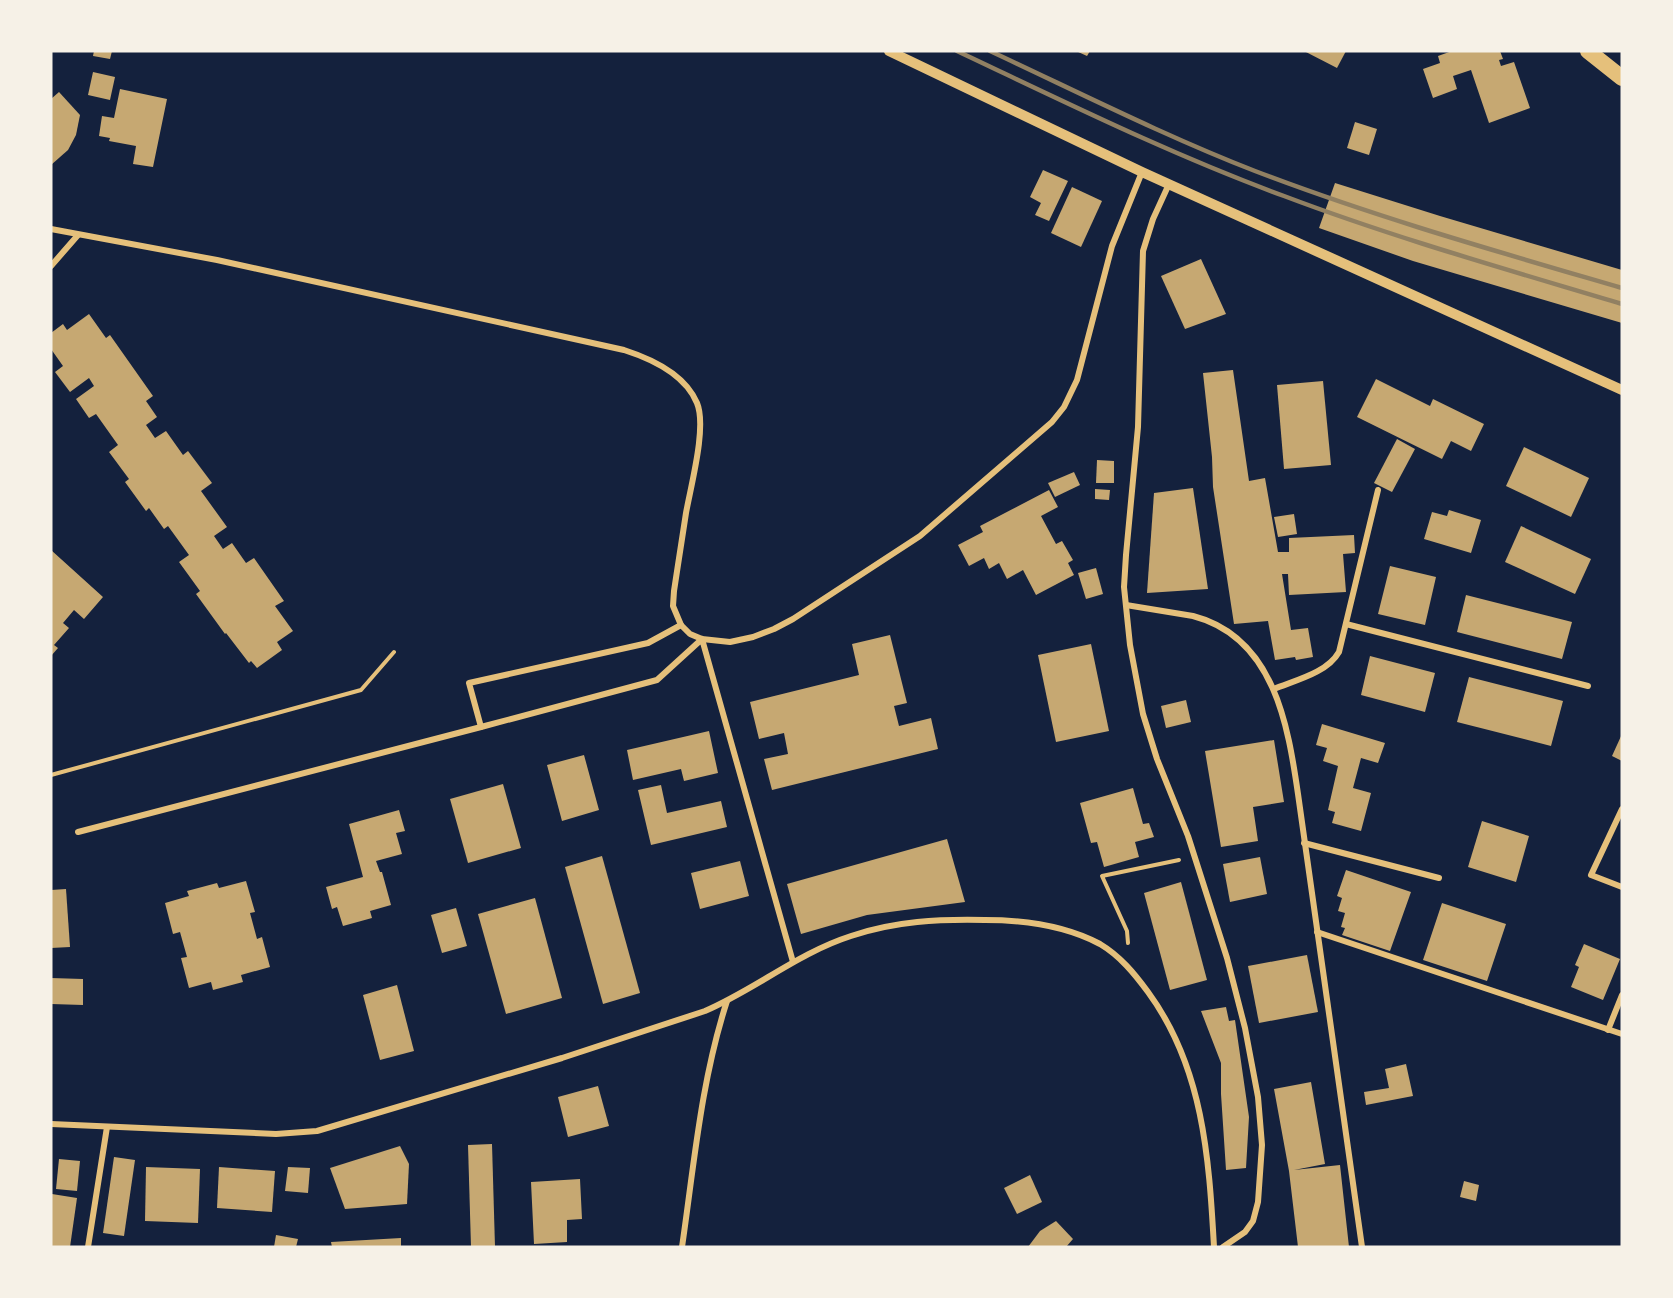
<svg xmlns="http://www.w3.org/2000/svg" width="1673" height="1298" font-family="'Archivo Narrow',sans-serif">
<rect width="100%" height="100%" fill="#14213d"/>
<g fill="#c6a872">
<polygon points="94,51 112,51 110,59 93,56"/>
<polygon points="1076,51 1090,51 1087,56"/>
<polygon points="1304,51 1346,51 1337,68"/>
<polygon points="1452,51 1500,51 1503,59 1499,60 1501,66 1514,62 1530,108 1489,123 1471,70 1453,76 1457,89 1433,98 1423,69 1440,63 1438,56"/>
<polygon points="93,72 115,77 110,100 88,95"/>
<polygon points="120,89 167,99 153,167 133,164 136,146 109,141 110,138 99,136 102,116 114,118"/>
<polygon points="59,92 80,115 76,135 68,150 51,165 51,99"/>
<polygon points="1355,122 1377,129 1369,155 1347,148"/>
<polygon points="1043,170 1068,181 1049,221 1035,215 1041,203 1030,197"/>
<polygon points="1335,183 1440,216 1622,270 1622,323 1413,261 1319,228"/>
<polygon points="1072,187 1102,201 1081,247 1051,233"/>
<polygon points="1201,259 1226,314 1185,329 1161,276"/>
<polygon points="89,314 106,338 110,335 153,396 146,401 157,417 146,425 155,438 166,431 183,455 188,451 212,483 201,491 227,527 214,536 223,549 232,543 246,563 254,558 284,601 275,606 293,631 277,642 282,650 257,668 251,661 249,663 226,633 225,634 196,594 200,591 179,562 189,555 168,526 164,529 149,508 146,511 125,482 129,479 109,452 118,445 96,414 89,418 76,399 94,386 89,378 70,392 55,372 63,366 51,349 51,333 63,324 67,330"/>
<polygon points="1233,370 1249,481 1265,478 1278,552 1289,552 1289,538 1354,535 1355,553 1343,554 1346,592 1289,595 1288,574 1282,574 1291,630 1308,628 1313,657 1296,660 1295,657 1275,660 1268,621 1234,624 1213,487 1212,457 1203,373"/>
<polygon points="1376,379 1430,406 1433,399 1484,424 1471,451 1451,441 1442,459 1357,417"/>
<polygon points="1323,381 1331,465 1284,469 1277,385"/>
<polygon points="1397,439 1415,449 1392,492 1374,483"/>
<polygon points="1524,447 1589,478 1571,517 1506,486"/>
<polygon points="1097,460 1114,461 1114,483 1096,483"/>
<polygon points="1074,472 1080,485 1055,497 1048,483"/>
<polygon points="1193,488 1208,589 1147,593 1154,493"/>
<polygon points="1095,489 1110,490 1109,500 1095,499"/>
<polygon points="1049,490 1058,507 1041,516 1056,544 1062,541 1073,560 1068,563 1074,575 1036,595 1023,570 1007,579 999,563 989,569 984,558 969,566 958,545 983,532 980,526"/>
<polygon points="1449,510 1481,520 1471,553 1424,539 1432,512 1447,516"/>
<polygon points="1294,514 1297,534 1278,537 1274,517"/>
<polygon points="1521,526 1591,559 1575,594 1505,562"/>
<polygon points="51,550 103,597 84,619 74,610 63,623 69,628 54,645 58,648 51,656"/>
<polygon points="1390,566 1436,577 1425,625 1378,614"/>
<polygon points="1096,568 1103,594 1086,599 1078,573"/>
<polygon points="1466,595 1572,622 1562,659 1457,632"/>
<polygon points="890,635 907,703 894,706 899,726 931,718 938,749 772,790 764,759 788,754 784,733 759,739 750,702 859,675 852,644"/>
<polygon points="1091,644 1109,731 1056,742 1038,655"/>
<polygon points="1370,656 1435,673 1425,712 1361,695"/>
<polygon points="1469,677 1563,701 1551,746 1457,722"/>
<polygon points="1186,700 1191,722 1166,728 1161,706"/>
<polygon points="1322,724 1385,743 1378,763 1361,758 1353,788 1371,793 1361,831 1332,823 1335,812 1328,810 1338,766 1323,761 1327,748 1316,745"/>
<polygon points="709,731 718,773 684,781 681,769 633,780 627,750"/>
<polygon points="1622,734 1622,761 1612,756"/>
<polygon points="1274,740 1284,802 1253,807 1258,841 1221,847 1205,751"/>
<polygon points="584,755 599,810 562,821 547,765"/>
<polygon points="503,784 521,848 468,863 450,799"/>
<polygon points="661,785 667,813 721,801 727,827 651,845 638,790"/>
<polygon points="1133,788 1143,824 1149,823 1154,837 1135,842 1139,857 1104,867 1097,842 1091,843 1080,803"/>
<polygon points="399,810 405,831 396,833 402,854 376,861 380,872 382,872 391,905 370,911 372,918 343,926 337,907 332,909 326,887 363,877 349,824"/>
<polygon points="1482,821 1529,836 1516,882 1468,867"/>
<polygon points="947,839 965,902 867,915 801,934 787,884"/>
<polygon points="602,856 640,993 603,1004 565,867"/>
<polygon points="1260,857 1267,894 1230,902 1223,864"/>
<polygon points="740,861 749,896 700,909 691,873"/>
<polygon points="1346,870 1411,892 1390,951 1342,935 1345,928 1341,927 1345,913 1338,911 1342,898 1337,896"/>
<polygon points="246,881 255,912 250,913 257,939 262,937 270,967 241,975 243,982 213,990 211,982 189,988 181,958 187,957 180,932 173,934 165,903 189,896 187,891 217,883 219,888"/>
<polygon points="1181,882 1207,980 1170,990 1144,893"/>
<polygon points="66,889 70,947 51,948 51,890"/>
<polygon points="535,898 562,998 506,1014 478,914"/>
<polygon points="1442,903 1506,924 1487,981 1423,960"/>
<polygon points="456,908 467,946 442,953 431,915"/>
<polygon points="1584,944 1620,959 1603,1000 1571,987 1579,967 1575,965"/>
<polygon points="1307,955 1318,1012 1259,1023 1248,966"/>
<polygon points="51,978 83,979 83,1005 51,1004"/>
<polygon points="397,985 414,1051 380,1060 363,995"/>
<polygon points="1226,1007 1229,1021 1235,1020 1249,1117 1246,1168 1226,1170 1221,1094 1221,1063 1201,1011"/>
<polygon points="1406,1064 1413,1096 1366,1105 1364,1092 1389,1088 1385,1069"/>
<polygon points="1311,1082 1325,1164 1294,1170 1340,1165 1349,1247 1298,1247 1289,1171 1274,1089"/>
<polygon points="598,1086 609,1126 568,1137 558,1097"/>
<polygon points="492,1144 495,1247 471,1247 468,1145"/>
<polygon points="400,1146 409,1164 407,1204 345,1209 330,1168"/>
<polygon points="114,1157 135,1160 124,1236 103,1233"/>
<polygon points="59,1159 80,1161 77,1191 56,1189"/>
<polygon points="146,1167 200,1169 198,1223 145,1221"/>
<polygon points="219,1167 275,1171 272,1212 217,1208"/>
<polygon points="288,1167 310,1168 308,1193 285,1191"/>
<polygon points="1030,1175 1042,1202 1017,1214 1004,1188"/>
<polygon points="580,1179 582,1219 567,1220 567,1242 534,1244 531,1182"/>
<polygon points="1464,1181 1479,1185 1476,1201 1460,1197"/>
<polygon points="52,1194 77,1198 70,1247 51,1247"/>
<polygon points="1056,1221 1073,1239 1066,1247 1028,1247 1040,1231"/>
<polygon points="276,1235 298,1239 296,1247 274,1247"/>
<polygon points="401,1238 401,1247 332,1247 331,1242"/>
</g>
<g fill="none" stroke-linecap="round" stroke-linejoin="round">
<g stroke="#e5c07b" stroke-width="4">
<polyline points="51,775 361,690 394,652"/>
<polyline points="1128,943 1127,931 1102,876 1179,860"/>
</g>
<g stroke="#e5c07b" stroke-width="6">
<polyline points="1169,184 1153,219 1143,251 1138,427 1126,555 1124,587 1130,645 1143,714 1157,759 1188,836 1227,958 1245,1028 1258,1097 1262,1145 1258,1202 1253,1221 1245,1232 1223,1247"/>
<path d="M 51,229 L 217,260 L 624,350 C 652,359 685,374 697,403 C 707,427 691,485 686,513 C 682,538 678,565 674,591 L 673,606 L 681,625 L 690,634 L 702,639 L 730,642 L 753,637 L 774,629 L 793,619 L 920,536 L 1052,422 L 1064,407 L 1077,380 L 1112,246 L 1142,172"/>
<polyline points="51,266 78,235"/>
<path d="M 1126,605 L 1193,616 C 1274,637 1288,725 1298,794 L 1362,1247"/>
<polyline points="1346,624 1588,686"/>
<polyline points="681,625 648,643 469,683 481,727 657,680 702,639 793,962"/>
<path d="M 1274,689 C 1296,680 1327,673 1339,652 L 1378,490"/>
<polyline points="1622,809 1591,875 1622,887"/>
<polyline points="78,832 481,727"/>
<polyline points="1304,843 1439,878"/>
<polyline points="1317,932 1622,1034"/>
<polyline points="1608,1030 1622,995"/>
<path d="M 51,1124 L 276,1134 L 317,1131 L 562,1058 L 705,1011 C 756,989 798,953 851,936 C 895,921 939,919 985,920 C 1023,920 1066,926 1100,944 C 1120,956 1134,973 1148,992 C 1203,1067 1209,1157 1214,1247"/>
<polyline points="88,1247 107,1127"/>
<path d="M 682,1247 C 694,1165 701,1081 727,1001"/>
</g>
<polyline stroke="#e5c07b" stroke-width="10" points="889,51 1142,172 1622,390"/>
<polyline stroke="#e5c07b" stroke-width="16" points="1588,51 1622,78"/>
<g stroke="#918062" stroke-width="4.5">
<path d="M 957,51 C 1065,102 1172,155 1284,196 C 1395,238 1509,270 1622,304"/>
<path d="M 990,51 C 1078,92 1165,136 1255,171 C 1375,217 1499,252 1622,288"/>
</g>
</g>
<rect width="1673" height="1298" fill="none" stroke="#f6f1e7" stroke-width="105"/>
</svg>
